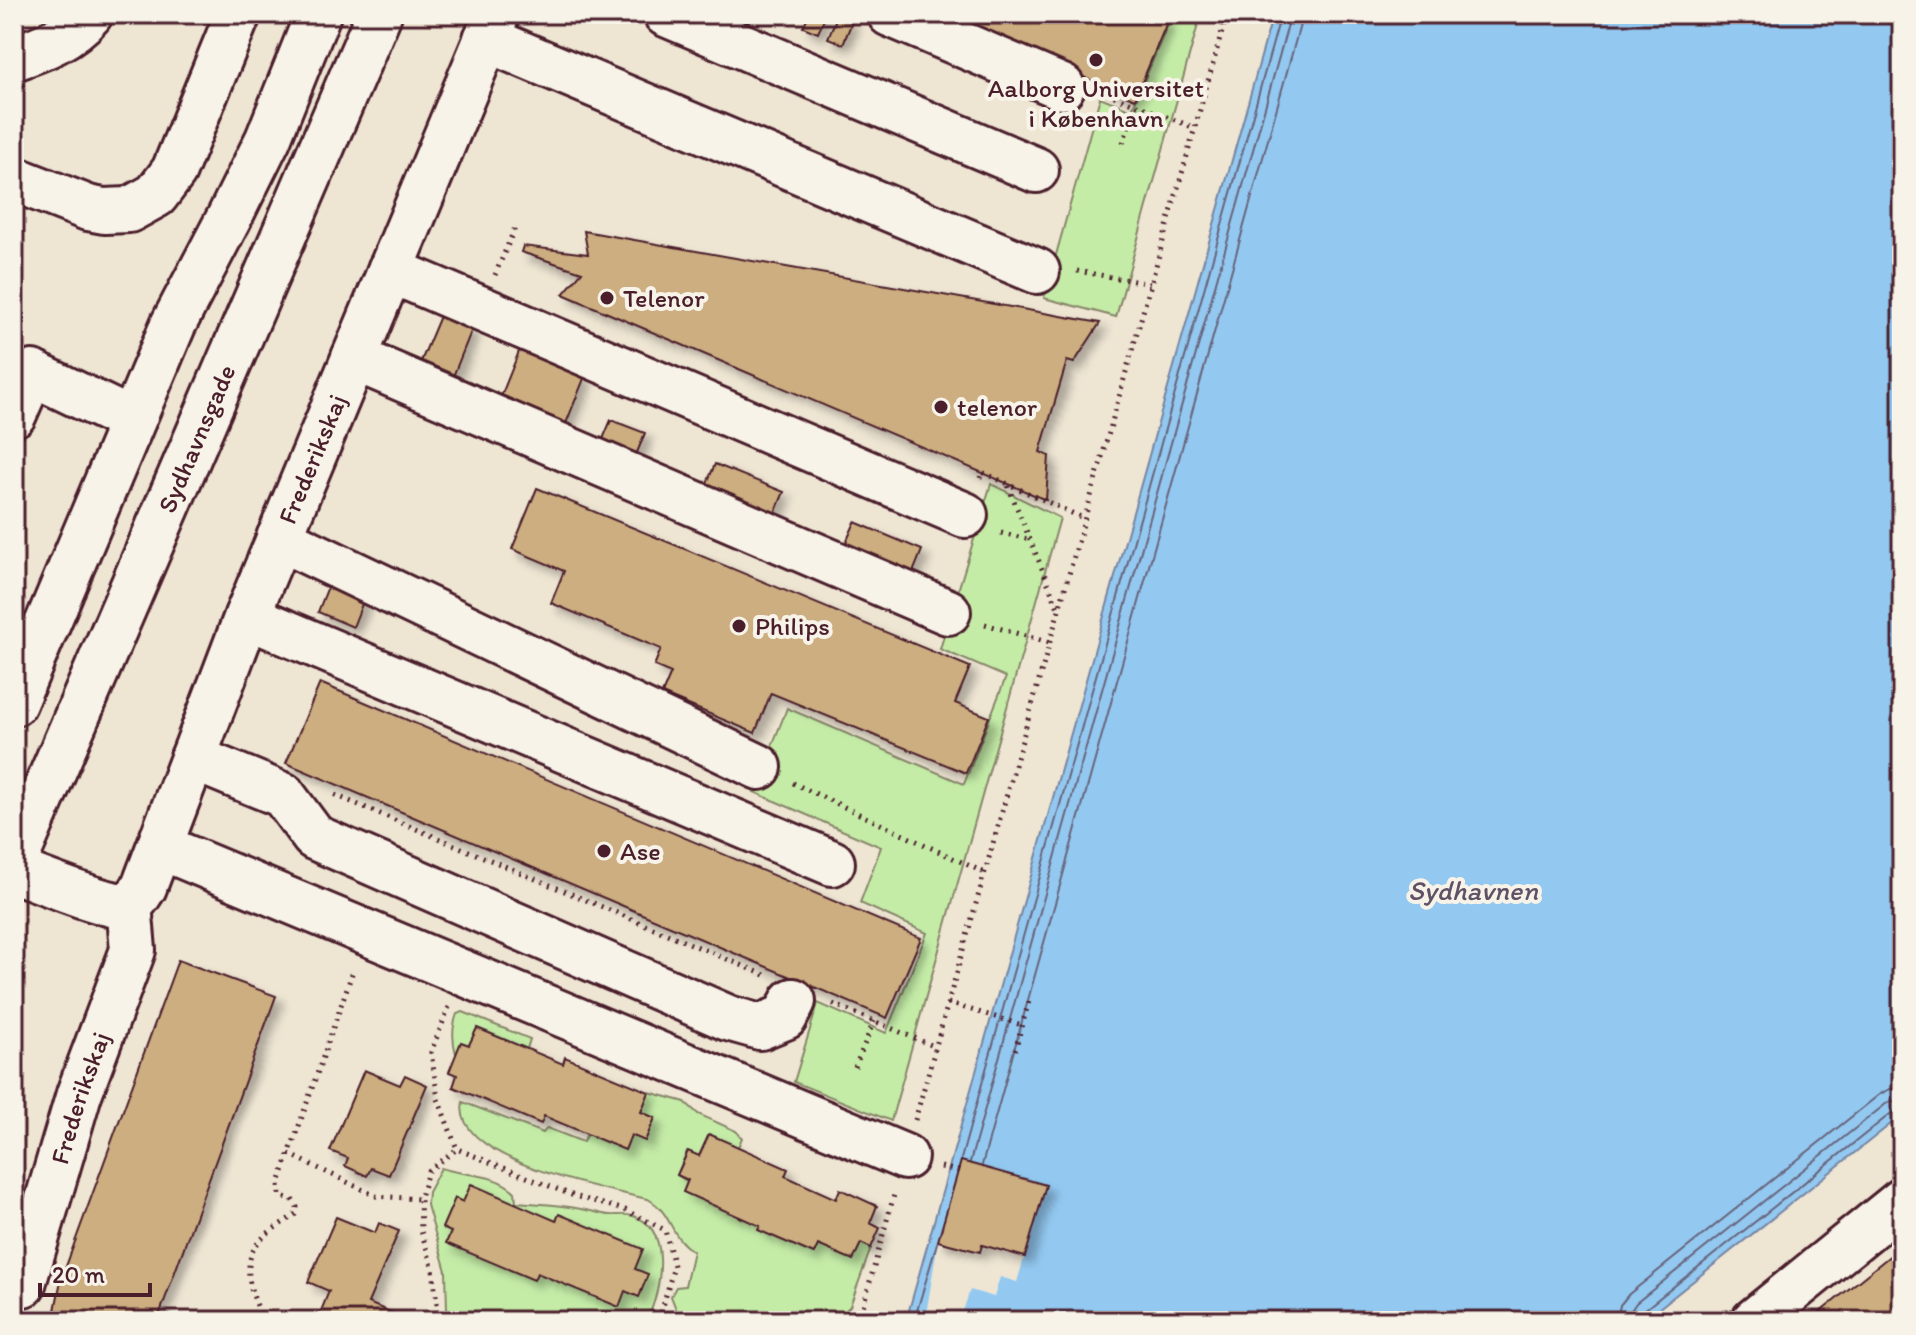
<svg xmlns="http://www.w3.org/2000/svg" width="1916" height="1335" font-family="Itim,sans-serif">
<defs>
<filter id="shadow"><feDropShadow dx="7" dy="7" stdDeviation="4" flood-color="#0004"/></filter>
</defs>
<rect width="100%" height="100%" fill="#eee5d3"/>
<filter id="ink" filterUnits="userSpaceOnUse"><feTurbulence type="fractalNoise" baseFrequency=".0125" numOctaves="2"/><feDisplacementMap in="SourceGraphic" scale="16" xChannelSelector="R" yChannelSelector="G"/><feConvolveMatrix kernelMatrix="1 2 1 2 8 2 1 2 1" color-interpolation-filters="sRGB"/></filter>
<g filter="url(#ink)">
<g fill="#c4eca7" stroke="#878669" stroke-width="2">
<polygon points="1172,14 1201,14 1116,317 1044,298 1100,97 1132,110"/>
<polygon points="991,484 1060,518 891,1121 794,1082 818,1003 886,1033 927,933 860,903 881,847 754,792 787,708 964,784 1006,677 940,649"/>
<path d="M 463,1012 L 530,1039 L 527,1049 L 477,1028 L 469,1045 L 461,1042 L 456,1054 C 452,1040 452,1027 457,1014 Z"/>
<path d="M 649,1092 L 685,1102 L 698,1114 L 736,1131 L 742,1138 L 738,1147 L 699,1156 L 687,1151 L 677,1175 L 760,1226 L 759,1230 L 813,1254 L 818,1245 L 853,1260 L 861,1243 L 871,1248 L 850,1306 L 837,1321 L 684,1321 L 679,1317 L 671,1296 L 676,1287 L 685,1286 L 693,1251 C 668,1236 674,1214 648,1199 C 608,1190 450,1160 463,1102 L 543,1133 L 547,1128 L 583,1142 L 587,1134 L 625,1150 L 631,1135 L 655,1118 L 641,1112 Z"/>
<path d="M 441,1168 C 467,1177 494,1172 515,1192 L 516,1202 C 546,1204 574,1206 603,1214 C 612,1217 623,1213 633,1216 C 672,1227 661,1289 649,1315 L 626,1321 L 552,1315 L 538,1321 L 484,1321 L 447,1311 L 446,1271 L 427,1205 L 428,1192 Z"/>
</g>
<polygon fill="#93c9f1" stroke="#7685a2" stroke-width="2" points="1273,14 1902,14 1902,1115 1643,1321 906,1321"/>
<polygon fill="#eee5d3" points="961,1161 1046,1185 1017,1282 1000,1277 994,1297 970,1290 963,1311 958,1310 955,1321 925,1321 938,1241"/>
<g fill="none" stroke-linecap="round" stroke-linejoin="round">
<g stroke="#67637a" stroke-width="2">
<polyline points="961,1159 1281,14"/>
<polyline points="970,1162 1291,14"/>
<polyline points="982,1165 1303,14"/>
<polyline points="914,1321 937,1243"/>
<polyline points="1617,1321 1620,1305 1629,1294 1880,1094 1890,1089 1902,1087"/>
<polyline points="1629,1321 1630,1312 1636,1303 1887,1103 1902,1099"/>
<polyline points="1639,1321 1643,1311 1894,1111 1902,1109"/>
</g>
</g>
<g fill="#ccae80" stroke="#4a1f2b" stroke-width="2" filter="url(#shadow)">
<polygon points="809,14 826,14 818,33 803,27"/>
<polygon points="934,14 1153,14 1168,20 1135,99"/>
<polygon points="837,16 852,22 843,44 828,38"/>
<polygon points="584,231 1100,323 1074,363 1067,361 1040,452 1049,456 1046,500 563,294 582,272 521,252 523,246 588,254"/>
<polygon points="440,316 472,329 450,384 417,371"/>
<polygon points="520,349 585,376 563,431 498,404"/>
<polygon points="611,420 645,433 634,460 600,446"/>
<polygon points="715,464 784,492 773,518 704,490"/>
<polygon points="537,488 970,667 955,703 989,717 966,773 771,693 755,733 662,694 671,673 654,666 661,649 551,603 564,571 512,549"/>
<polygon points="855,522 922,550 912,575 844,547"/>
<polygon points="329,584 364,599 353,627 318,612"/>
<polygon points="320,683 921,938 887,1018 286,763"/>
<polygon points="178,960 276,996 157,1321 53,1321 61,1280"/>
<polygon points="477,1028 563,1064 565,1057 649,1092 641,1112 655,1118 645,1141 631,1135 625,1150 544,1116 541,1124 453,1087 457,1075 449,1072 461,1042 469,1045"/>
<polygon points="364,1070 400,1085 405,1075 427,1085 389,1175 371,1168 367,1176 345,1166 348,1158 330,1151"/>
<polygon points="709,1134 788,1169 785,1176 836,1199 840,1189 877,1206 870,1223 880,1228 871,1248 861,1243 853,1260 818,1245 814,1254 758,1230 760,1226 683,1192 688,1180 677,1175 688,1151 699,1156"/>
<polygon points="961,1161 1046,1185 1025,1257 982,1245 980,1252 938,1241"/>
<polygon points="471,1184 556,1221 559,1214 643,1249 635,1269 648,1274 639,1297 625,1291 619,1307 537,1273 534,1280 446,1243 451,1232 442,1228 455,1198 463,1202"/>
<polygon points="336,1217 375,1233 379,1223 399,1231 368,1303 398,1315 395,1321 317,1321 329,1291 308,1282"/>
<polygon points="1902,1246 1902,1321 1809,1321"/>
</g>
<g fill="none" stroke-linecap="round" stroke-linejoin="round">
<g stroke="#4a1f2b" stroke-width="50">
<g id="minor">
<polyline points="666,14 1036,170"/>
<polyline points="890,14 1062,87"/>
<polyline points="486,39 1037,271"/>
<path d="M 14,58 C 43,48 69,38 90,14"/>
<polyline points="14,179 88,208 104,211 129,210 156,195 174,171 238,14"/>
<polyline points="390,270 965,515"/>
<polyline points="354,358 948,612"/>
<polyline points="14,414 32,373 132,421"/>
<polyline points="279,538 759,767"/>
<polyline points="247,616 832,863"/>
<polyline points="14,703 173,325 229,218 268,139 318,14"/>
<polyline points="193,758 283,795 314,837 728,1018 760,1027 785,1017 793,1001"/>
<polyline points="161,847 905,1157"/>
<path id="s1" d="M 14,863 L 379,14"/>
<path id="s2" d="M 14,870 C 34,877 113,910 127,905 C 136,902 139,894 144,887 L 247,616 L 497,14"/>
<path id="s3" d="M 14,1281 L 23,1284 L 79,1094 L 133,950 L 129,904"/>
<polyline points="1754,1321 1902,1201"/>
</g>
</g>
<g stroke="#4a1f2b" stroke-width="5" stroke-dasharray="2 6" stroke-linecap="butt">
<polyline points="1099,90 1195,128"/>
<polyline points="1123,143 1136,105"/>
<polyline points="1077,271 1151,284"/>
<polyline points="495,275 515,228"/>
<polyline points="980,478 982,472 1085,519"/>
<polyline points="1008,486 1059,610"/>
<polyline points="1001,533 1028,539"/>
<polyline points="985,624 1050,643"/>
<polyline points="793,783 985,873"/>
<polyline points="335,795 765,975"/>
<polyline points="948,1003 1022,1025"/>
<polyline points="833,1004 936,1047"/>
<polyline points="449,1007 431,1052 438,1099 457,1149 574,1196 625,1210 665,1230 674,1266 659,1321"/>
<polyline points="1015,1050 1029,1001"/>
<polyline points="855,1067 874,1021"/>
<polyline points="915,1120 1227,14"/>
<polyline points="289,1154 376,1196 420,1199"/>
<polyline points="941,1167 958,1171"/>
<polyline points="439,1320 433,1269 421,1231 420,1199 428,1171 457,1149"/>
<polyline points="439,1320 457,1321"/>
<path d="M 262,1321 C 259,1308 252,1296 250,1284 C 243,1243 267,1234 296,1214 L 297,1207 L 292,1199 L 280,1196 L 279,1183 L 354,968"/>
<polyline points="859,1321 894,1195"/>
</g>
<use href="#minor" stroke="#f7f3e8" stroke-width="44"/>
</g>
</g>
<g fill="#4a1f2b" stroke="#f7f3e8" stroke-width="3">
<circle cx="1096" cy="60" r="8"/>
<circle cx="607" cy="298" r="8"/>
<circle cx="941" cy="407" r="8"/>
<circle cx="739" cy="626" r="8"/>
<circle cx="604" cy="851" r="8"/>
</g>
<g text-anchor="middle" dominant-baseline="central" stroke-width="8" stroke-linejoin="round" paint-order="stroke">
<g font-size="26" fill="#4a1f2b" stroke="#f7f3e8" text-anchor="start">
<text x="1096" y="88" text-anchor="middle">Aalborg Universitet<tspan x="1096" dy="30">i København</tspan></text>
<text x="623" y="298">Telenor</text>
<text x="957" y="407">telenor</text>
<text x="755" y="626">Philips</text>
<text x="620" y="851">Ase</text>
</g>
<g font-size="26" fill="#4a1f2b" stroke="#f7f3e8">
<text stroke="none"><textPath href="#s1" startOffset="462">Sydhavnsgade</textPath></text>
<text stroke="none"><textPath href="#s2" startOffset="604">Frederikskaj</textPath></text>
<text stroke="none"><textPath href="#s3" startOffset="204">Frederikskaj</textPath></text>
</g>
<g font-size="28" font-style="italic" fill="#605266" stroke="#f7f3e8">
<text x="1473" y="890">Sydhavnen</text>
</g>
</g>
<rect width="1916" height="1335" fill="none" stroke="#f7f3e8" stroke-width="48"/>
<rect x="24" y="24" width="1868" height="1287" fill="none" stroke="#4a1f2b" stroke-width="3" filter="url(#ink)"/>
<path d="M40 1283v12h110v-12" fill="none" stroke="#4a1f2b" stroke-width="4"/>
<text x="52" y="1283" font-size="24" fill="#4a1f2b" stroke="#f7f3e8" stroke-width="6" paint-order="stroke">20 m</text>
</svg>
